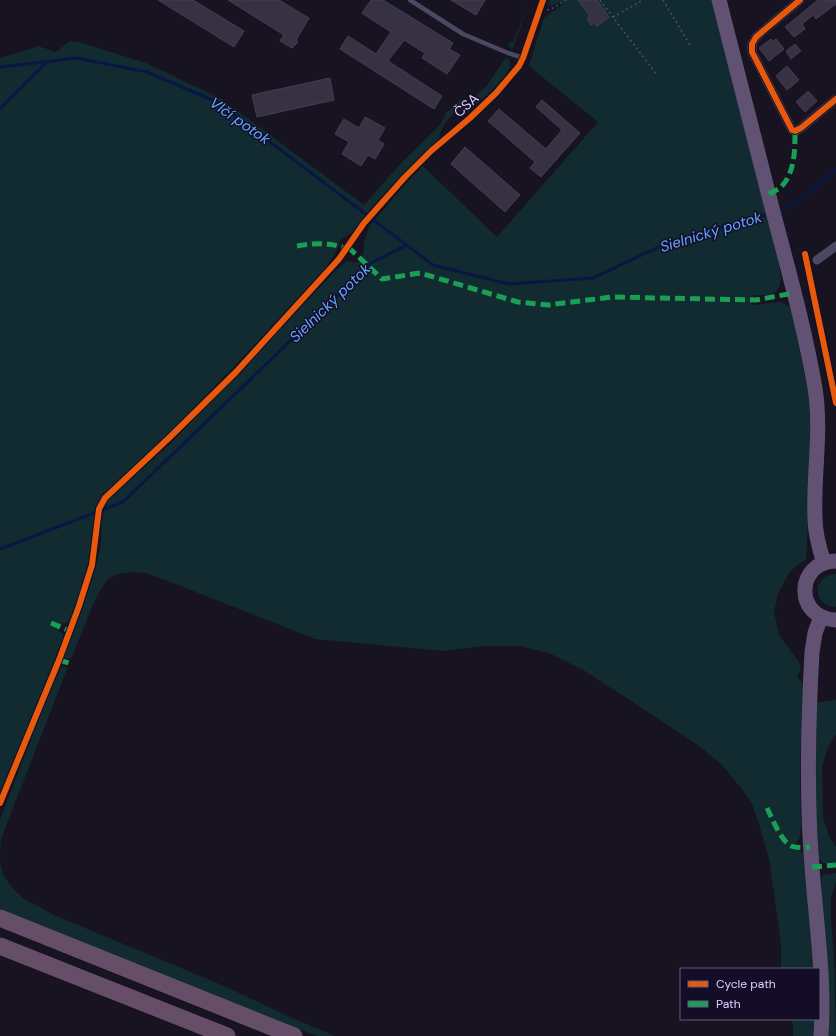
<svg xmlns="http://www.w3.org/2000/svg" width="836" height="1036" viewBox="0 0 836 1036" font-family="'DM Sans',sans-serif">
<rect width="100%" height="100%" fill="#171321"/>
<g fill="#112b30">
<polygon points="530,0 513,48 510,49 510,48 508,46 511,42 513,42"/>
<path d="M550,0H712L778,259C782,284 785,297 754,295L751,301L753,305L781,302L789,306L792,312L810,403L811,462L806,560L797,565L790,572L778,593L774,612L779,635L799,662L801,669L797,676L803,684L800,767L801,826L800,837L794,848L795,849L802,852L803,854L814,969H781V942L769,859L759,824L752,804L741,788L720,763L698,745L585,671L551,654L520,646H484L443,651L315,639L173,583L147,573L132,572L118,574L109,578L102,587L91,609L71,659L65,658L64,657C77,623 91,588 99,553C104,534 98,517 109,499L171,443L335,271L347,261L355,263L358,262L363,254L364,242L369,227L406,183L423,166L497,237L598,122L529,66L528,68L544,18L564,3L562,1L552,6L548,5Z"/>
<path d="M70,41L79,42L146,63L222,99L364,205L402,162L440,125L446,113L460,100L469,103L488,84L506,57C510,60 511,63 510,68C506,76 484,100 476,104C472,106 467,106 463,107C459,109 454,113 451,116C444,123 440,132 438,141L386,192L369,211L352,233L341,239L336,252L326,268L231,370L154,448L103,494C90,513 95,536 90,558C86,580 77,602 69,623H63L58,631L61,632L64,636L0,795V58L27,50L38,46L56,52Z"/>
<path d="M836,574V607C811,607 812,574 836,574Z"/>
<polygon points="63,666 68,667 11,813 1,840 0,854 0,820 32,736 60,668"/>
<polygon points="836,700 836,734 827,749 822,768 823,817 829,836 836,847 836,863 824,863 819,860 814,780 815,703"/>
<polygon points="0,861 3,874 12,888 23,898 54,915 222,985 290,1017 335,1036 317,1036 0,910"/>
<polygon points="836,873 836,881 831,898 831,920 834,956 836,1036 828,1036 821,880 823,875"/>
<polygon points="791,1019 815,1019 815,1036 793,1036 793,1027"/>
</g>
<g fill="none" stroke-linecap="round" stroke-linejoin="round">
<g stroke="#081744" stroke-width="3">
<polyline points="0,67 77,58 147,72 217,102 433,265 509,284 593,278 667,243 769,214"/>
<polyline points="0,109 47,62"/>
<path d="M778,212C796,206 821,182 836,170"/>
<polyline points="0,549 123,502 371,263 407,245"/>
</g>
</g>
<g fill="#363143" stroke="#443e55">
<polygon points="158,0 193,0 244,31 234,47"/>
<polygon points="228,0 279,0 309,18 296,40 298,42 292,48 280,41 284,35"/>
<polygon points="371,0 383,0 453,43 449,49 460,55 447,74 422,58 425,53 404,40 388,61 442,96 434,109 340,49 348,36 376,54 391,32 362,13"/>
<polygon points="451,0 485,0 476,15"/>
<polygon points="578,0 597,0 609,17 597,26 594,23 591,25 587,19 590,16"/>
<polygon points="818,0 836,0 836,4 816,19 813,15 802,24 805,29 794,37 785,27"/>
<polygon points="771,39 773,41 776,39 784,49 769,61 759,48"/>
<polygon points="795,44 801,51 791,59 786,51"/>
<polygon points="787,66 799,80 787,90 776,76"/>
<polygon points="330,78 334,100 257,117 252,95"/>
<polygon points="808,91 817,101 805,112 796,102"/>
<polygon points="542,100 580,133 541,177 530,168 535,162 488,121 499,109 546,149 562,130 536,107"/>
<polygon points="365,117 385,128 378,140 384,144 375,159 368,155 361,166 342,154 349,142 335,134 344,119 359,128"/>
<polygon points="465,147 520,195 505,212 451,164"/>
</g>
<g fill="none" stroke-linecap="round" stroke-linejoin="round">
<g stroke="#465364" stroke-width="1.5" stroke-dasharray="2 3" stroke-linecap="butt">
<polyline points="600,0 657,75"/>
<polyline points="663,0 690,45"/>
<polyline points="547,10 553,8 566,0"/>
<polyline points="613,17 643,0"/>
</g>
<g stroke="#4c4862" stroke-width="4.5">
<polyline points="410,0 463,34 508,53 523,58"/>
<polyline points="0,803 59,660 79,606 92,565 99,509 105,498 171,436 236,372 339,259 364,223 405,177 431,151 470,118 496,93 519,66 523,58 543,0"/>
</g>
<g stroke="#4c4862" stroke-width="9">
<polyline points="800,0 756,37 752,44 752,52 792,130 795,131 801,128 836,99"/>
<polyline points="817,260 836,246"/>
</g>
<g stroke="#615273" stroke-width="15">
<path d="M719,0C736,67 753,133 770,200C786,262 804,324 815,388C822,432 813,475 815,518C815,534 819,548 824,563"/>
<path d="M836,561C796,561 793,618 836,620"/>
<path d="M821,617L815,633L812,652C808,724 806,795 812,867C816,923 825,979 821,1036"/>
</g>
<g stroke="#664e68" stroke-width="17">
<polyline points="0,918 294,1036"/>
<polyline points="0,946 227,1036"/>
</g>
<g stroke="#1a9f57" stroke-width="5" stroke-dasharray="10 5" stroke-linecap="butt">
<path d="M769,194C772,192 777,190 780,188C795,174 795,150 795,131"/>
<path d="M297,246C315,243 330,242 347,249"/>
<polyline points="348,247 382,279 420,273 518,302 548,305 612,297 756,300 794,293"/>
<polyline points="51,623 70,631"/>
<polyline points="59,660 72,664"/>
<path d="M767,808C772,818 781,841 791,846C797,848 804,848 810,847"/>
<polyline points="812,867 836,865"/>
</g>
<defs>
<g id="cycleway">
<polyline points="800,0 756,37 752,44 752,52 792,130 795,131 801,128 836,99"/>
<polyline points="805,254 836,403"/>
<polyline points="0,803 59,660 79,606 92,565 99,509 105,498 171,436 236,372 339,259 364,223 405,177 431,151 470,118 496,93 519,66 523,58 543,0"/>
</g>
</defs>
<use href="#cycleway" stroke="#140d27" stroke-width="8"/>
<use href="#cycleway" stroke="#e8590c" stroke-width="6"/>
</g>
<g text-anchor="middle" stroke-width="3" stroke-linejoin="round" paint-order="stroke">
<g font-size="14" fill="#ddd3ff" stroke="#140d27">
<text transform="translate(466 105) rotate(-42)" y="5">ČSA</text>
</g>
<g font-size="15" font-style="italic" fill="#61a6ff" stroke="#140d27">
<text transform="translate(240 121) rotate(35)" y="5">Vlčí potok</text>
<text transform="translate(711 232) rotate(-17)" y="5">Sielnický potok</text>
<text transform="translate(330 303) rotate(-44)" y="5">Sielnický potok</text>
</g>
</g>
<rect x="680" y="968" width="140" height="52" fill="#140d27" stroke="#645c7d"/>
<rect x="688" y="981" width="20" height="6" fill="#e8590c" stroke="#645c7d"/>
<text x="716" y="988" font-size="12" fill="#ddd3ff">Cycle path</text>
<rect x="688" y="1001" width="20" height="6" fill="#1a9f57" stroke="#645c7d"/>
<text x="716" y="1008" font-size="12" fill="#ddd3ff">Path</text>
</svg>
